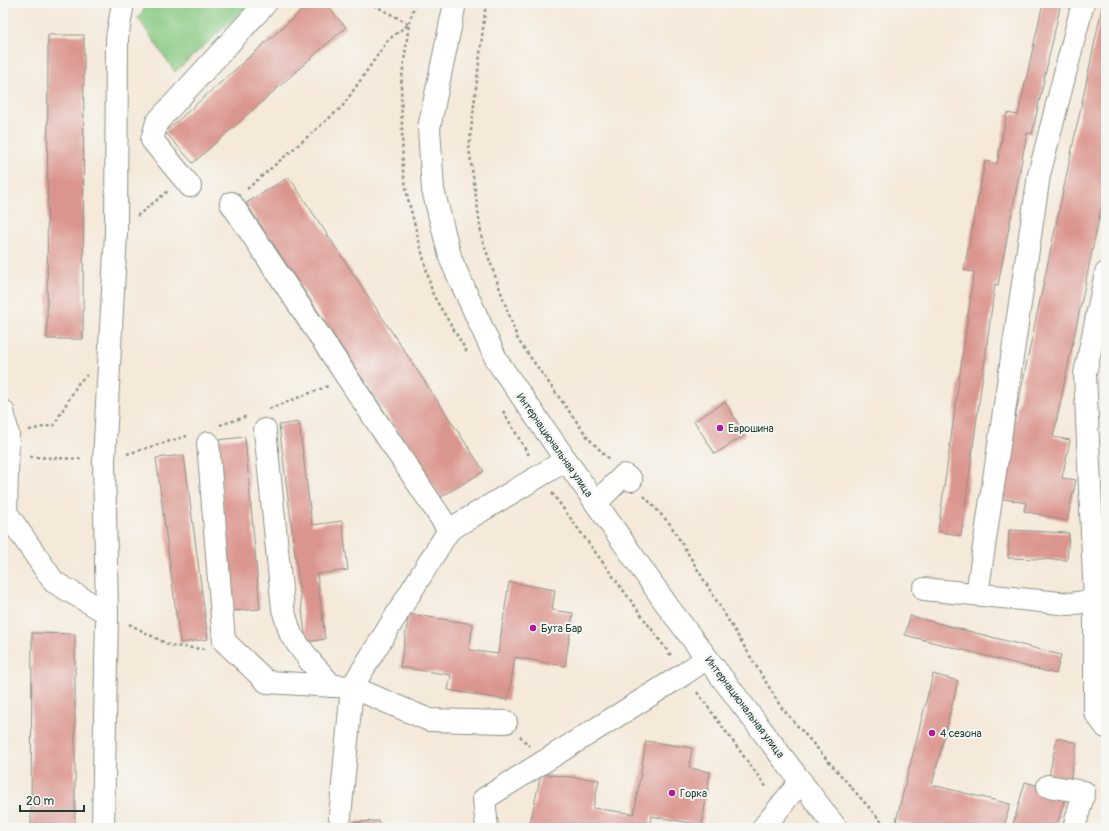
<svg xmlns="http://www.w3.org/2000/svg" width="1109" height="831" viewBox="0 0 1109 831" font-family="Pangolin,sans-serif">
<rect width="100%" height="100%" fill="#f6f6f2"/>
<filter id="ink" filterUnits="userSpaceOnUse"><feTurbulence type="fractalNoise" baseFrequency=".025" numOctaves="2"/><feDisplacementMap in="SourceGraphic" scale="8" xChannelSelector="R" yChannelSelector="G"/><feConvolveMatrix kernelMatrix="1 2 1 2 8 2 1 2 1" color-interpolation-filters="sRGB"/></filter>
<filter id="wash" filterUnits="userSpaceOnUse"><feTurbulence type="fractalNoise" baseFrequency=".012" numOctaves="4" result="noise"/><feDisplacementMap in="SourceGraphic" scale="16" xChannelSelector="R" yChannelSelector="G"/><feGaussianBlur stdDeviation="0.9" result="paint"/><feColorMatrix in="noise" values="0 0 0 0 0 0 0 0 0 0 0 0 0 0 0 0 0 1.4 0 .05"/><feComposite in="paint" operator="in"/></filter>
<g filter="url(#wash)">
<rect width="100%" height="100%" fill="#f5e9d9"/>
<polygon fill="#87c981" stroke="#53835a" points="149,3 251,3 175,72 138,18"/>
<g id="blocks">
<g fill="#db958f">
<polygon points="310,3 324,3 346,27 193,163 165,132"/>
<polygon points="1043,3 1061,3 1032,134 1027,133 998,285 995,284 961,536 938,531 974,272 964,270 985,161 997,164 1007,113 1018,115"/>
<polygon points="1103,3 1106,3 1106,185 1053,437 1070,440 1062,478 1076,480 1067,521 1024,511 1026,503 998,498"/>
<polygon points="48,35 84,35 83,339 47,339"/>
<polygon points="289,177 484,471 441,497 246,203"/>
<polygon points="725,402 745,435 715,454 694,421"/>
<polygon points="1105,405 1106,405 1106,419 1103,419"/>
<polygon points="299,422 312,525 342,521 348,570 317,574 325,639 306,642 279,425"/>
<polygon points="245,437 260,609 232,611 217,440"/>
<polygon points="184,455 208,639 180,643 156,458"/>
<polygon points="1009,530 1069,533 1067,560 1008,558"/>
<polygon points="509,582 555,590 552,610 573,613 565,666 515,657 508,700 448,690 451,675 400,667 409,614 473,624 469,650 498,654"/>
<polygon points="910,616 1061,655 1056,674 905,635"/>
<polygon points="32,633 75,634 75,828 31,828"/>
<polygon points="933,674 958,681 932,785 1010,804 1004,828 924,828 896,821"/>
<polygon points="1057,738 1077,743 1070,780 1049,776"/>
<polygon points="646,741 692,748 689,768 710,772 702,825 651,816 650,828 529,828 541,774 599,780 593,808 634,814"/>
<polygon points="1025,782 1066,794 1056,828 1012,828"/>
<polygon points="379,821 379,828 354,828 354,822"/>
</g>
</g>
</g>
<g filter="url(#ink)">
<use href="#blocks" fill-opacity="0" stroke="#8a9386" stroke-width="1"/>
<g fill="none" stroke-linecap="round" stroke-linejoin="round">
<defs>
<g id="minor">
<polyline points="190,186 152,140 157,122 266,3"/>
<polyline points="231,203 449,530"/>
<polyline points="1106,273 1085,374 1095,600 1095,712 1106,727"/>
<polyline points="3,411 8,435 6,512 54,582 107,613"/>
<polyline points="265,430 283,609 291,635 310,661 332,686"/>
<polyline points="208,443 224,641 267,682 352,687 429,720 506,722"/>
<polyline points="596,503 624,475 631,480"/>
<polyline points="924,589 1070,604 1095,600"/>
<polyline points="977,594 1039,175 1083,3"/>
<polyline points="1048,786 1084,792 1074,828"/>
<polyline points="340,817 352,687 449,530 566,460"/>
<polyline points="103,828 107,613 104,461 116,233 117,38 123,3"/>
<polyline points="487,828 484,799 684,674 707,658"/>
<polyline points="763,828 801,781"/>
</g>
<polyline id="major" points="455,3 429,128 433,190 451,260 497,361 669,608 836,828"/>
</defs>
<use href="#minor" stroke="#8a9386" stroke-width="24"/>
<use href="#major" stroke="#8a9386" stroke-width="24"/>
<g stroke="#8a9386" stroke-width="2.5" stroke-dasharray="3 3" stroke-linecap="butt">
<polyline points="415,3 409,24 401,84 403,171 408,199 433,295 467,352"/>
<polyline points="486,3 469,148 482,239 518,340 589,439 609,459"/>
<polyline points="247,189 342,107 388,40 409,24 370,3"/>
<polyline points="137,216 168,191"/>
<polyline points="269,409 328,386"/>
<polyline points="503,411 530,457"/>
<polyline points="220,425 248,416"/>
<polyline points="29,430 54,425 79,382 87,375"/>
<polyline points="127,454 187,436"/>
<polyline points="30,457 82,459"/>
<polyline points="552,493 672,657"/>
<polyline points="644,496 670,524 781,707 887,828"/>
<polyline points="129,624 171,646 205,649"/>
<polyline points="697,692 767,788"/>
<polyline points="520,736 529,746"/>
</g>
<use href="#minor" stroke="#fff" stroke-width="22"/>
<use href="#major" stroke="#fff" stroke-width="22"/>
</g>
</g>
<g fill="#b5179e" stroke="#f6f6f2" stroke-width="1.5">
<circle cx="720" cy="428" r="4"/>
<circle cx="533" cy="628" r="4"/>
<circle cx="932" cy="733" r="4"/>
<circle cx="672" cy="793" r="4"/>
</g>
<g text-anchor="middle" stroke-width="4" stroke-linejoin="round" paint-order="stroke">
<g font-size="11" fill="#1f3d34" stroke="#f6f6f2" text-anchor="start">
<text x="728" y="432">Еврошина</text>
<text x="541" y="632">Бута Бар</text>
<text x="940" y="737">4 сезона</text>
<text x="680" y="797">Горка</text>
</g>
<g font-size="11" fill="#1f3d34" stroke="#f6f6f2">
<text transform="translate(555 445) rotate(55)" y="4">Интернациональная улица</text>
<text transform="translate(745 707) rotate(53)" y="4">Интернациональная улица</text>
</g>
</g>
<rect width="1109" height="831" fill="none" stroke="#f6f6f2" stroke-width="16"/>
<path d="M20 805v6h64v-6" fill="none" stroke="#1f3d34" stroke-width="2"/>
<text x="26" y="805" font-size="12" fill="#1f3d34" stroke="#f6f6f2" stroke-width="3" paint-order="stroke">20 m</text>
</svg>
